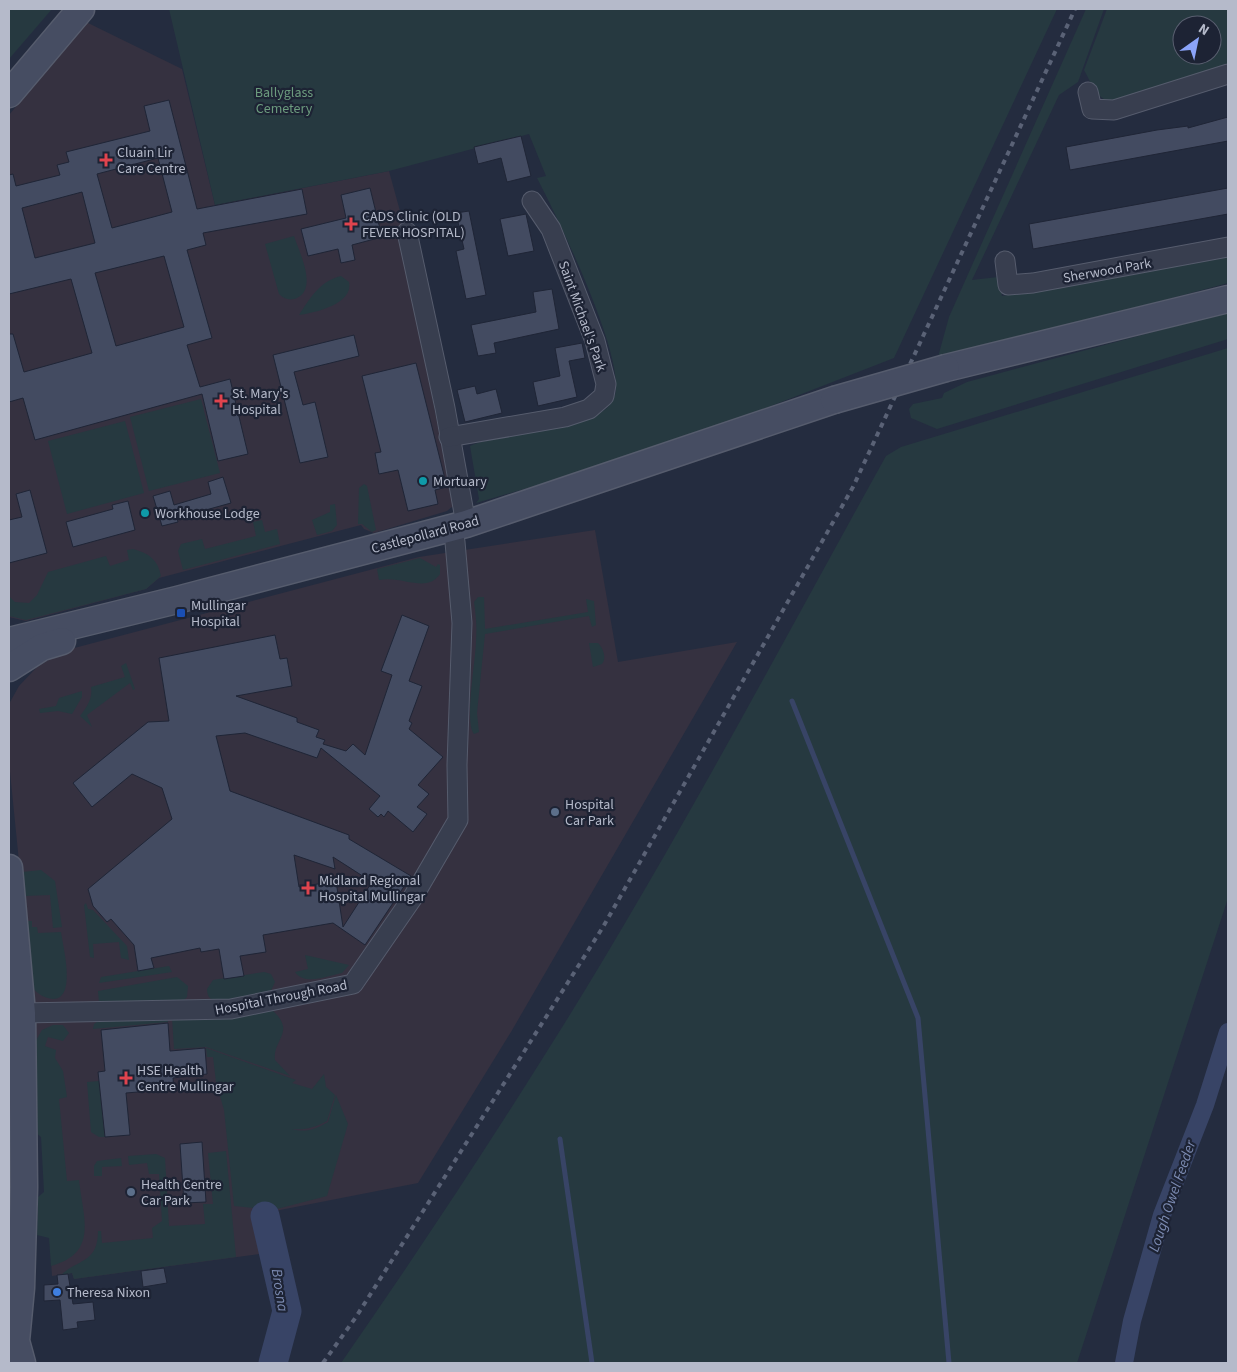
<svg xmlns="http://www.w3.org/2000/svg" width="1237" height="1372" viewBox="0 0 1237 1372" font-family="'Source Sans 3',sans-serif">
<rect width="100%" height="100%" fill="#242c3f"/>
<g fill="#353140">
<polygon points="86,22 182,69 215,205 389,171 403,222 400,227 453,506 447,511 374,533 364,529 361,525 159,578 146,589 26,621 9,617 9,115"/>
<polygon points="595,530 618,662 737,642 511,1032 418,1183 275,1211 281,1251 74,1279 72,1273 52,1276 37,1041 9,762 9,704 19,686 37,667 63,651 419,557"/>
</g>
<g fill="#263940" fill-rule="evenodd">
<polygon points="9,9 52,9 9,59"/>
<path d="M169,9H1057L894,358L658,450L476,503L479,499L470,446C480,441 492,440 503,437C533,431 567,428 595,415C603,412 611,406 614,398C629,363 556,214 537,178L546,176L529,134L389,171L215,205Z"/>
<polygon points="1086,9 1104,9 1078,82 1059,95 972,280 998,277 1002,296 1228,254 1228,283 1031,336 938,357 949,317"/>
<path d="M1107,9H1228V69L1114,102C1097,101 1092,84 1084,70ZM1182,25H1212V55H1182Z"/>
<path d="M294,236C299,252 318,288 297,298C290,301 284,299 279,294L265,244Z"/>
<path d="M341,276L349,282C354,304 314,313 299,315C310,298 320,281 341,276Z"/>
<polygon points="1228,312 1228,339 937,429 911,418 909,409 913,404 942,398 944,393 967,382"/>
<path d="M1228,348V898L1077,1363H341C419,1251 494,1137 566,1021C680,837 781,645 886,456L901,447Z"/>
<polygon points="201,399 220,473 149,491 130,417"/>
<polygon points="125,421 144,493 67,514 48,441"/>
<polygon points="364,484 367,486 376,530 372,532 362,524 358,524 359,488"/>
<polygon points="335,504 337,525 332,531 317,535 312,520 330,512 330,505"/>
<polygon points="262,520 265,532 277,529 280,544 183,570 178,551 181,544 202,539 205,549 256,536 253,522"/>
<path d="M133,549C149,553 158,560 161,576L146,589L26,620L9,616V596L15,602L29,603L37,595L48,572L106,556L110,566L129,560L127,550Z"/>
<path d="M420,558L436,567L438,564L440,565V574C426,594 403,575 379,580L377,569Z"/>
<path d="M484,597L485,629L588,612L586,599L594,601L596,625L592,627L589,616L485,634L477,713L479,732L474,734C464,723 476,659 476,641C477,628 476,615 474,602L478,597Z"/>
<path d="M589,643H598C603,648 607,658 602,664L593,667Z"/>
<path d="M126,663L135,689L133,690L130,683L87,715L92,727L80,716C87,707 93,698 91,687L125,677L121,666Z"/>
<polygon points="82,691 82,697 72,714 58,711 40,713 39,709 56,706 59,698"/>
<polygon points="41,870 55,881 62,927 53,928 50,895 25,896 22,872"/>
<polygon points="86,903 88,909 93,910 127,946 129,960 121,958 119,942 93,944 94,958 90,957 84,905"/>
<path d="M26,921H32V927H37L38,933L61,932C63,947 77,999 53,999C45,998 37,994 33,988Z"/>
<path d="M305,955L349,965L342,973C327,976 305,986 295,972L308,969Z"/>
<polygon points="169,966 172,972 99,983 101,977"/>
<path d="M264,972L271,974L275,982L270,993C258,995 220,1005 211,999C208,997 207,993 207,989L213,980Z"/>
<polygon points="177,977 188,986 187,997 182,1002 99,1002 98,991"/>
<path d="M272,1010C297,1032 272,1040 275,1060L290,1076L206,1047L174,1049L172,1018Z"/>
<polygon points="167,1016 168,1022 93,1029 94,1024 98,1021"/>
<path d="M53,1025H63L69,1033L63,1041L48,1037L45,1046L56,1050L55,1058L63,1071L67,1097L59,1099L67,1181L79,1180C83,1218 99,1253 51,1266L49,1238L37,1235L38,1197L44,1192L41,1137L35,1132L34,1044L42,1030Z"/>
<path d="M206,1048L296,1080L292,1083L312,1089L324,1074L326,1087L335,1095L327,1121C314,1128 305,1130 292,1129C306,1133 316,1129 328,1122L336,1095L348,1124L327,1196L273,1210L234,1206L224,1110L216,1082L213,1057H207Z"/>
<polygon points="99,1081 105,1137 99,1137 91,1132 87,1082"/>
<path d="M226,1151L236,1257L74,1279L72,1273L61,1275C78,1259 98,1263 98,1231H101L102,1243L153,1238L152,1228L162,1221L159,1174H149L147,1163L129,1165L128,1156L156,1154L165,1158L169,1226L205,1224L203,1204H213L208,1153Z"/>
<polygon points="121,1158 122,1166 102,1167 102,1176 94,1176 94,1166 97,1161"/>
</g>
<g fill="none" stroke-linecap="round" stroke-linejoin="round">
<g stroke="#384466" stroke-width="5">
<polyline points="792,701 918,1018 949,1363"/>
<polyline points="560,1139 592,1363"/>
</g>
<polyline stroke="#384466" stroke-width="18" points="1124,1363 1132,1321 1162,1215 1205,1105 1228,1032"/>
<polyline stroke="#384466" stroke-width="29" points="265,1216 287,1311 273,1363"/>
</g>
<g fill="#434b61" stroke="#1f2536" fill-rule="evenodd">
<path d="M169,100L197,209L302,189L307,214L203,233L206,245L187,250L212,338L187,345L200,387L230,379L248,454L218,461L202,394L35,440L23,398L9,402V334H13L24,372L92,353L71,279L9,294V175L13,174L16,186L60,175L57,165L69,162L66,152L150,131L144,106ZM158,158L172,212L112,228L97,174ZM82,192L95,243L35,258L22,208ZM164,256L184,327L116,346L95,273Z"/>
<polygon points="1228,117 1228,141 1070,170 1066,147 1157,130 1188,126 1188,128"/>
<polygon points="521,136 531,176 507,182 501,158 478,164 474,147"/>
<polygon points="370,188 382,237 352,245 355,260 341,263 338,249 308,256 301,229 346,218 341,195"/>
<polygon points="1228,188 1228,214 1033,249 1029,224"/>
<polygon points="469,211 486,295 466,299 456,251 464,249 456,213"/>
<polygon points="526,214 534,251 508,256 500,219"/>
<polygon points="552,289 559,329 494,343 496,353 478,356 471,325 536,312 533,292"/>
<polygon points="354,335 359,356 294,372 303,405 315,402 328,457 300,463 273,355"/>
<polygon points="582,343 585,358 569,361 577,397 538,406 533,382 560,376 555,348"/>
<polygon points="416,363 447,487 435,490 438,504 408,511 398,470 379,474 375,453 381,452 362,376"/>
<polygon points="475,386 477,394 496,389 502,413 465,422 457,390"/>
<polygon points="223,477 231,503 177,518 178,522 162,526 153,496 170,491 174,505 211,494 208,482"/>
<polygon points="30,490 47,553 9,563 9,520 22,517 16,494"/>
<polygon points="128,501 135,530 73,547 66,522 113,509 112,505"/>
<path d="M402,615L429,626L409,681L422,686L409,721L412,723L409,729L443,757L418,785L429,794L417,807L427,814L413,832L388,811L384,817L381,814L378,817L369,809L380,796L321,748L317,758L245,733L216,736L230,791L349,835V839L411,876L365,945L333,923L263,935L266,952L240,956L244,976L224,979L219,949L201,952L200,948L151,958L154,968L138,971L134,945L111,919L107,922L93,906L88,889L172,819L162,788L132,774L92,807L73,783L148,722L169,721L159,658L275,635L280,659L287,658L292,686L236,696L297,718V722L319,730L316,737L325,740L323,744L346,751L353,744L365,755L392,675L381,671ZM294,855L335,869L333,857L372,882L343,927L336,881L299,887Z"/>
<polygon points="168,1023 170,1051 205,1048 207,1074 173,1078 174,1089 126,1093 130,1135 105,1137 98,1072 105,1071 101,1030"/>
<polygon points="202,1142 206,1202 184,1203 180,1144"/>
<polygon points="164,1268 167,1283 143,1287 141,1271"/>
<polygon points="68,1274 73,1304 93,1302 95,1320 77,1322 78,1328 63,1330 60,1300 44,1301 44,1285 58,1284 57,1275"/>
</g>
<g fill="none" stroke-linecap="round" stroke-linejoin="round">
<defs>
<g id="street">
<polyline points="1088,92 1092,109 1114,110 1228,74"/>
<polyline points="407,232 445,408 466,524"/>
<polyline points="1005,261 1008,285 1033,283 1228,247"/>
<polyline points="449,437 565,417 589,409 604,396 606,384 595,341 551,229 532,201"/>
<polyline points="22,1013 231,1009 353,984 413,897 458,820 457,765 462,623 455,542 452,528"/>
</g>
<g id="secondary">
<polyline points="9,94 81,9"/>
<polyline points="946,368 1228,299"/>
<polyline points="9,641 177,600 466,524 834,400"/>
<polyline points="9,668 42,647 62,641"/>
<polyline points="9,868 22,1013 24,1187 21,1288 16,1341 22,1363"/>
</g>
</defs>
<use href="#street" stroke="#565c6d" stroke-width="21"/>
<use href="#secondary" stroke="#565c6d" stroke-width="29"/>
<use href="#street" stroke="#383e4f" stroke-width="19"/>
<use href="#secondary" stroke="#464d62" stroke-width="26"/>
<polyline stroke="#5a6276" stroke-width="4" stroke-dasharray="5 5" stroke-linecap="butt" points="323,1363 356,1317 603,927 853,487 1075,9"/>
<defs>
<polyline id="secondary-bridge" points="834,400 946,368"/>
</defs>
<use href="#secondary-bridge" stroke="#565c6d" stroke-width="29" stroke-linecap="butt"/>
<use href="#secondary-bridge" stroke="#464d62" stroke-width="26"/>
</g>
<g fill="#e0444e" stroke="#1d2334" stroke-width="2">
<path d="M103.5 152.5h5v5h5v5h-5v5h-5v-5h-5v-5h5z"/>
<path d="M348.5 216.5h5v5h5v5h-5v5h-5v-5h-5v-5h5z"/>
<path d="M218.5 393.5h5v5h5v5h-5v5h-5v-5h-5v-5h5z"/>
<path d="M305.5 880.5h5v5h5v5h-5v5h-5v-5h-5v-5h5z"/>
<path d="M123.5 1070.5h5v5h5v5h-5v5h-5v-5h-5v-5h5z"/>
</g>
<g fill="#0f9aa8" stroke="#1d2334" stroke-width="2">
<circle cx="423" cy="481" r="5"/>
<circle cx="145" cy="513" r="5"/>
</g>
<rect fill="#1a4fb4" stroke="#1d2334" stroke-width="2" x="176" y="608" width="10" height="10" rx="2.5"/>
<g fill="#5c6f8a" stroke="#1d2334" stroke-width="2">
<circle cx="555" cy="812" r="5"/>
<circle cx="131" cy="1192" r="5"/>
</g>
<circle fill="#3f7fe0" stroke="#1d2334" stroke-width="2" cx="57" cy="1292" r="5"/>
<g text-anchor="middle" stroke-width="4.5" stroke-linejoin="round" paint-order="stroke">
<g font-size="14" fill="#6c9b7e" stroke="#1d2334">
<text x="284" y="97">Ballyglass<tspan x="284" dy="16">Cemetery</tspan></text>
</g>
<g font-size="14" fill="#b5baca" stroke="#1d2334" text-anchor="start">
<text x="117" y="157">Cluain Lir<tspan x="117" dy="16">Care Centre</tspan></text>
<text x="362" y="221">CADS Clinic (OLD<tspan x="362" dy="16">FEVER HOSPITAL)</tspan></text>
<text x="232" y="398">St. Mary's<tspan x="232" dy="16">Hospital</tspan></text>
<text x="433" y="486">Mortuary</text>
<text x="155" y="518">Workhouse Lodge</text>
<text x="191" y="610">Mullingar<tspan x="191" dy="16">Hospital</tspan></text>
<text x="565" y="809">Hospital<tspan x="565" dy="16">Car Park</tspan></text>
<text x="319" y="885">Midland Regional<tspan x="319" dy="16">Hospital Mullingar</tspan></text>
<text x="137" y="1075">HSE Health<tspan x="137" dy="16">Centre Mullingar</tspan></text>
<text x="141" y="1189">Health Centre<tspan x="141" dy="16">Car Park</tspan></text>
<text x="67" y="1297">Theresa Nixon</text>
</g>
<g font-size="14" fill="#b5baca" stroke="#1d2334">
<text transform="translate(1107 270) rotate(-10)" y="5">Sherwood Park</text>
<text transform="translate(583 316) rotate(70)" y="5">Saint Michael's Park</text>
<text transform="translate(425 534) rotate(-15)" y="5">Castlepollard Road</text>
<text transform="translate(281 997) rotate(-11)" y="5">Hospital Through Road</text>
</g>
<g font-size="15" font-style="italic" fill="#7c8bb2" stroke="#1d2334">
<text transform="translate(1172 1196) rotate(-71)" y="5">Lough Owel Feeder</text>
<text transform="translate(280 1290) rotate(81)" y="5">Brosna</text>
</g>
</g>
<rect width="1237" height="1372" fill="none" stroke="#b5baca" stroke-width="20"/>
<g transform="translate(1197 40) rotate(33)"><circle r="24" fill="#1d2334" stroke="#5a5f70"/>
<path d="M0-4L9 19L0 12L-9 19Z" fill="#8ba4f9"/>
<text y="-8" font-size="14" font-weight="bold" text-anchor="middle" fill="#b5baca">N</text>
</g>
</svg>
